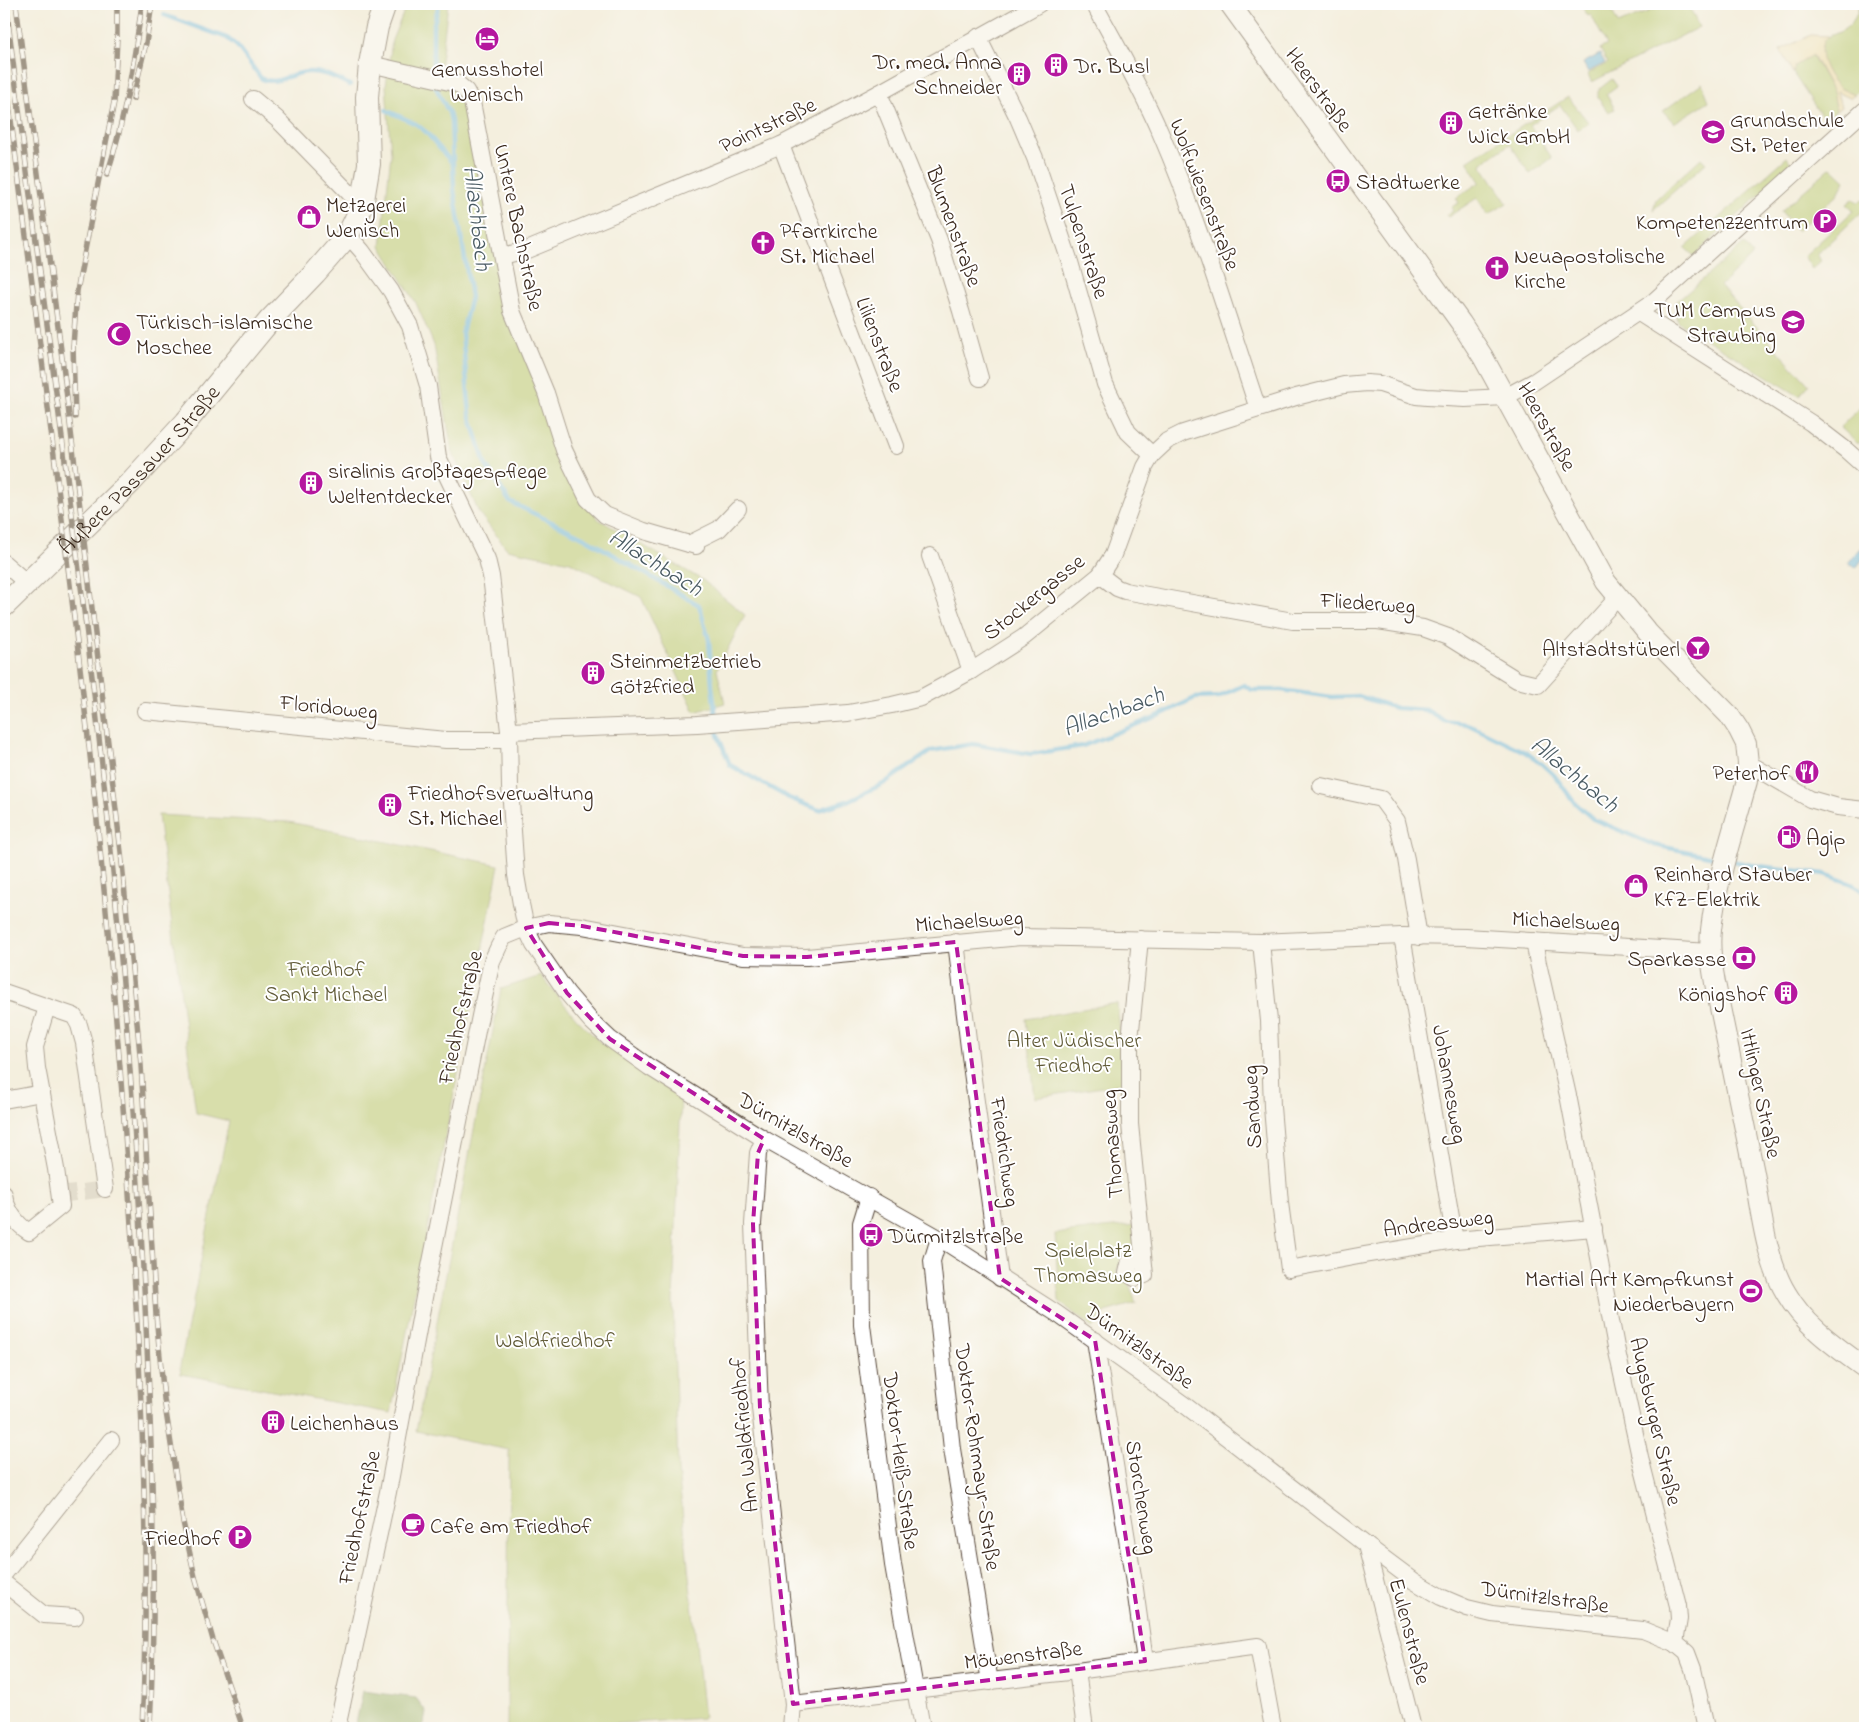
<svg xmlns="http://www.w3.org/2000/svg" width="1869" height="1732" viewBox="0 0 1869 1732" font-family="'Indie Flower',sans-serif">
<rect width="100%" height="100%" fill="#fff"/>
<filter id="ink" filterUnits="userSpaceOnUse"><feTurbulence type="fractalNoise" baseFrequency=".02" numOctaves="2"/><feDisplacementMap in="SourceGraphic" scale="10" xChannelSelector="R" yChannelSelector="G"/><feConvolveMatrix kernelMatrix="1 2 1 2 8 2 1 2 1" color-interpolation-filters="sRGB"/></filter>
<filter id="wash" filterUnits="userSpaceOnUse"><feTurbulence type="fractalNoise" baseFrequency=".0096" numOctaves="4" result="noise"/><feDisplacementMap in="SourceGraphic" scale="20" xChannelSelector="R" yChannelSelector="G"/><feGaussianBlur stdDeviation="1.12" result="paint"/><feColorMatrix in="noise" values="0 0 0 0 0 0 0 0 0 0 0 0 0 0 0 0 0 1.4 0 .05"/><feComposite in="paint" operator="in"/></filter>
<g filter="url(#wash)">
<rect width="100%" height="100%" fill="#f4efde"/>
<g fill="#b6ca6e" stroke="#787a46">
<polygon points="407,4 448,4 438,85 454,90 464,103 508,315 598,519 704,581 745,615 717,670 725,703 695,712 641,597 570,562 507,549 479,513 452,451 434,345 416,303 381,246 391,154 386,86 392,40"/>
<polygon points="1580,4 1609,4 1618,24 1667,4 1688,4 1699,27 1592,82 1587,74 1608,63 1600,49 1607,45 1591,15 1588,16"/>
<path d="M1859,4H1865V85L1855,94C1851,92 1844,91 1840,88C1829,80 1814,53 1823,40C1826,36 1833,35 1837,33C1850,28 1858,17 1859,4Z"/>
<polygon points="1812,55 1834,94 1836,111 1824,120 1793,73 1795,66"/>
<polygon points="1612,79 1617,86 1606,94 1615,109 1608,112 1598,98 1598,90"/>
<polygon points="1702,83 1709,101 1674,123 1663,111"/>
<polygon points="1568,97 1589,123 1578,130 1560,105 1530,125 1552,158 1530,174 1510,144 1481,164 1507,203 1488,215 1477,198 1448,217 1446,215 1453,211 1451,207 1459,203 1456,198 1480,182 1467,161"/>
<polygon points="1787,157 1792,165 1694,256 1685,248"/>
<polygon points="1701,158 1706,163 1653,210 1656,199"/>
<polygon points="1831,167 1845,180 1838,194 1797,231 1781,211"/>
<polygon points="1853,199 1858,202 1864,200 1865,209 1817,254 1821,261 1812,269 1804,256 1853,211 1847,204"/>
<polygon points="1744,244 1753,255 1720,286 1809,385 1799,396 1678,322 1675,303"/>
<polygon points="1865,403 1865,438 1858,444 1840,427"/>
<polygon points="158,815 289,822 499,865 391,1413 181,1374 180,1366 229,1121 196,1113"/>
<polygon points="541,976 575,1017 599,1041 681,1098 673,1302 678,1470 704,1718 554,1728 507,1728 509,1450 416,1431 501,989"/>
<polygon points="1117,1003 1126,1083 1035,1098 1026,1019"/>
<polygon points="1134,1225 1138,1252 1124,1254 1116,1273 1129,1284 1136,1303 1105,1312 1092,1328 1059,1301 1055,1234 1103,1228"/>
</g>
<polygon fill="#90ae61" stroke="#666c40" points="363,1691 416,1698 426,1711 424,1724 418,1728 355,1728"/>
<path fill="#eeda9e" stroke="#94825e" d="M1811,35L1828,36C1812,49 1827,77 1840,88C1844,91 1851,92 1855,94L1850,98L1837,92L1841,107L1836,111L1834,94L1813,55L1795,66L1793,73L1780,50Z"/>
<g fill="#67b7e2" stroke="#517080">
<polygon points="1600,54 1605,63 1588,72 1583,63"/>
<polygon points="1861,548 1865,551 1865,556 1856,568 1848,563"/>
</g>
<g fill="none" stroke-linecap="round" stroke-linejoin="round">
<g stroke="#67b7e2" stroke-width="4.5">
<path d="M164,15L227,38L237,46L261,78C276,87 292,72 308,72C323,71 336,78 350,85"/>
<polyline points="433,74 433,27 439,4"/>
<polyline points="433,82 449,113 451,121 454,190 471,297 462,333 470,414 485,464 510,502 585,538 699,605 709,640 712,686 718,735 730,765 789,798 819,810 847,801 883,784 931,751 973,744 1031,754 1083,746 1160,715 1195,698 1218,697 1244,685 1252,690 1281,690 1332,697 1358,696 1396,708 1426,710 1444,721 1467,724 1527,753 1542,764 1555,776 1574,802 1593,819 1654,845 1719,858"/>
<polyline points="386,110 416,124 426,132 453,164"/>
<polyline points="1729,860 1751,865 1825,874 1852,884 1865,893"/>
</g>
</g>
</g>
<g filter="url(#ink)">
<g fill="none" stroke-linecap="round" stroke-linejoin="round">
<polyline stroke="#cfc8b8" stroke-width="16" stroke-dasharray="16 8" stroke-linecap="butt" points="60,1195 105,1189"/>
<defs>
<g id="minor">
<path d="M1094,4C1117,46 1141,88 1160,132C1199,222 1227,316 1258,409"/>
<polyline points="978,37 1018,118 1035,158 1070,262 1105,384 1128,432 1152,455"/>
<polyline points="370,64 458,84 466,91 472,102 512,311 546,393 564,450 588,499 605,515 644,531 696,546"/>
<polyline points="879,93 939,240 961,311 980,378"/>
<polyline points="253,99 277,119 362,206"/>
<polyline points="781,145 896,446"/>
<polyline points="348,235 362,251 391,291 410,326 428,386 438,457 487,559 491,576 509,731 510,787 516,875 521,904 526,928 534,945 567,993 591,1021 610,1039 649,1067 764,1139 939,1238 1056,1313 1186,1406 1366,1545 1414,1581 1441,1597 1467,1608 1492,1614 1643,1630 1675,1643 1687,1653 1693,1669 1706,1728"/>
<polyline points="502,256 527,250 781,145 879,93 1039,4"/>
<polyline points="1639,313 1811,423 1846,450 1865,467"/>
<polyline points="689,544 719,529 738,509"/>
<polyline points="930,556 971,671"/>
<polyline points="4,563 28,584"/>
<polyline points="1100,575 1117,588 1125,591 1293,621 1378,621 1423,628 1448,637 1517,680 1538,685 1618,597"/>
<polyline points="145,711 446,740 509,740"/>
<polyline points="509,731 697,724 848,713 892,705 921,698 971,671 1024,637 1100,575 1113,555 1145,467 1152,455 1167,441 1183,433 1296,397 1344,385 1367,383 1380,384 1416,396 1427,397 1465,399 1505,397 1535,381 1653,302 1865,110"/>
<polyline points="1748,763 1810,799 1838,807 1865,810"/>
<polyline points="1321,786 1381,799 1397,821 1406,859 1419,937"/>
<polyline points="1402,936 1455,1240"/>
<polyline points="1140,939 1130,1040 1130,1124 1145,1275 1135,1278 1127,1273 1130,1260 1143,1257"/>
<polyline points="1534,941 1538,963 1569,1100 1616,1347 1640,1457 1678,1606 1679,1619 1675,1643"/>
<polyline points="956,942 972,1072 1000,1278"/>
<polyline points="1261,942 1269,1021 1272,1107 1280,1203 1289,1269 1364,1255 1455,1240 1594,1228"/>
<polyline points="4,992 74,1016 79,1025 84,1043 105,1189"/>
<polyline points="4,1100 42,1093"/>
<polyline points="764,1139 758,1153 753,1224 760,1408 793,1704 791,1728"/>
<path d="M4,1194C6,1209 16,1224 29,1232L61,1206L56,1169L37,1068L35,1047L47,1007"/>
<polyline points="869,1197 861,1223 862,1325 893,1565 922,1728"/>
<polyline points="939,1238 932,1261 952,1449 990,1682"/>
<polyline points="1095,1340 1135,1589 1145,1661"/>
<polyline points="1366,1545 1413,1728"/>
<polyline points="4,1574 111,1440"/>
<polyline points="4,1583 44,1615 75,1617"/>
<polyline points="1077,1671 1085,1728"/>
<polyline points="793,1704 1077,1671 1258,1646 1273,1728"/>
<polyline points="337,1728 388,1492 425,1292 480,1016 492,961 499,946 504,937 526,928 549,923 582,926 743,956 807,957 1021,937 1261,942 1402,936 1466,937 1710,952"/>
</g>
<path id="tertiary" d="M1230,4L1461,323L1483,357L1606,582L1649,634L1729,715L1739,730L1746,744L1748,763L1747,781C1734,829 1716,881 1711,930C1709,948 1712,965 1715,983C1728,1046 1741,1110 1754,1173C1761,1211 1766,1260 1786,1293C1805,1326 1835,1346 1865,1368"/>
<g id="secondary">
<path id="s1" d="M4,606L130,483L186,422L270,320L315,273L348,235L362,206L369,164L367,97L370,64L377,27L385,4"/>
</g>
</defs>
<use href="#minor" stroke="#57483b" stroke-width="18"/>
<use href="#tertiary" stroke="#57483b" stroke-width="22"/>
<use href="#secondary" stroke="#57483b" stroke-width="24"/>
<use href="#minor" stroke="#fff" stroke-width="16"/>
<use href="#tertiary" stroke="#fff" stroke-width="20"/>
<use href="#secondary" stroke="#fff" stroke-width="22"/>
<defs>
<g id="rail">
<path d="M6,4C35,249 72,493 99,738C117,896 130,1056 140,1215C150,1386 158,1557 150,1728"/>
<polyline points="16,4 64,373 121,852 141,1065 156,1315 164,1399 183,1522 195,1577 213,1640 243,1728"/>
<path d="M4,65C53,451 108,836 131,1225C142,1393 150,1560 142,1728"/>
<polyline points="133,99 146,43 152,4"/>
<path d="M107,175C125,119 134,61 142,4"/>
<polyline points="75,417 73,346 77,291 114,102 117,38 117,4"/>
</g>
</defs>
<use href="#rail" stroke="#3b2a1e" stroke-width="5.5"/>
<use href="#rail" stroke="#fff" stroke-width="4" stroke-dasharray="11" stroke-linecap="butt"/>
</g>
</g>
<path d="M0 0H1869V1732H0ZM549,923L582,926L743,956L807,957L956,942L1000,1278L1095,1340L1145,1661L793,1704L760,1408L753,1224L758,1153L764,1139L610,1039L567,993L526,928Z" fill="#f4efde" fill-opacity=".55" fill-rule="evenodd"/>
<path fill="none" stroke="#b5179e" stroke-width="4" stroke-dasharray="10 6" stroke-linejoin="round" d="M549,923L582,926L743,956L807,957L956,942L1000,1278L1095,1340L1145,1661L793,1704L760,1408L753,1224L758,1153L764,1139L610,1039L567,993L526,928Z"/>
<defs>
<symbol id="hotel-disc" viewBox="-11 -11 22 22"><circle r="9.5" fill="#b5179e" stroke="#fff"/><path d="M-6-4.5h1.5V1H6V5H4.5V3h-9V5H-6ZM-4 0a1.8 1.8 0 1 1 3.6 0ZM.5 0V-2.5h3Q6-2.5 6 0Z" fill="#fff"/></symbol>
<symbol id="building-disc" viewBox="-11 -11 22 22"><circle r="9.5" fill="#b5179e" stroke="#fff"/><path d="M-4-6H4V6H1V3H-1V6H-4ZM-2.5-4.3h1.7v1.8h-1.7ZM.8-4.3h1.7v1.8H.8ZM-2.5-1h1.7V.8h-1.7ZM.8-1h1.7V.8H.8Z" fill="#fff"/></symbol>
<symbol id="school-disc" viewBox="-11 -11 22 22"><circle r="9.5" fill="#b5179e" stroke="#fff"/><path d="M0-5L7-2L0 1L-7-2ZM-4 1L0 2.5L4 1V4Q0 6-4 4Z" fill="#fff"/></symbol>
<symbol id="bus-disc" viewBox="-11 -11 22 22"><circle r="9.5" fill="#b5179e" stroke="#fff"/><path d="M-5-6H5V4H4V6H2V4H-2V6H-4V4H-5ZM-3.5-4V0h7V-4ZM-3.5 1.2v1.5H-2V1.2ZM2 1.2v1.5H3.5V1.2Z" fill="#fff"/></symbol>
<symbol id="shop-disc" viewBox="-11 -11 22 22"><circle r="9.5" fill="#b5179e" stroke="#fff"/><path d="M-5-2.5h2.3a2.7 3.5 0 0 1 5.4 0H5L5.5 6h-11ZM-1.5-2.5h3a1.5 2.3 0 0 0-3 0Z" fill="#fff"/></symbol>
<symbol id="parking-disc" viewBox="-11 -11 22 22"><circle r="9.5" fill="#b5179e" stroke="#fff"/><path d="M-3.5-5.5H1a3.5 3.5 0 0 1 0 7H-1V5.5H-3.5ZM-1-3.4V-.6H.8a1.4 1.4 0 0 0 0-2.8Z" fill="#fff"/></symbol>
<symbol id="church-disc" viewBox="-11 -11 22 22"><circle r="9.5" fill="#b5179e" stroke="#fff"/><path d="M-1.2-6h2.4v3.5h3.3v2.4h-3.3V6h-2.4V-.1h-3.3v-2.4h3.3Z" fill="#fff"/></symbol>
<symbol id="university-disc" viewBox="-11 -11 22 22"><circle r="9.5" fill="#b5179e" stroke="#fff"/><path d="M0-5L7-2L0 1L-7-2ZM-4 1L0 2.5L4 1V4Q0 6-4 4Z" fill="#fff"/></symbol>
<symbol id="mosque-disc" viewBox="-11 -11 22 22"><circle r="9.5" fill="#b5179e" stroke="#fff"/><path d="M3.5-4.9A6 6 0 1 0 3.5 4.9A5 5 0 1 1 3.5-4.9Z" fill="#fff"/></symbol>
<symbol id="bar-disc" viewBox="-11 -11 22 22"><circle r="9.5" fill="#b5179e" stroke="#fff"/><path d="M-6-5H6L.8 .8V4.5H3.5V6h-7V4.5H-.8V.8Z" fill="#fff"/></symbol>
<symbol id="restaurant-disc" viewBox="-11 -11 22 22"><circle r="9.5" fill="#b5179e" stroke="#fff"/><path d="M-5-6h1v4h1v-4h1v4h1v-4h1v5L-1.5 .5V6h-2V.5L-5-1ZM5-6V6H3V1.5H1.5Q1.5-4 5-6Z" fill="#fff"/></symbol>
<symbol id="fuel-disc" viewBox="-11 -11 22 22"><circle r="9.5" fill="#b5179e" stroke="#fff"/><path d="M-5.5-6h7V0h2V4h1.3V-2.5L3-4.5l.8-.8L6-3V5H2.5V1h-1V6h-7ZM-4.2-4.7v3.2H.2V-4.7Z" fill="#fff"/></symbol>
<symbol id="bank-disc" viewBox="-11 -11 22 22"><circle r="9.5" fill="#b5179e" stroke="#fff"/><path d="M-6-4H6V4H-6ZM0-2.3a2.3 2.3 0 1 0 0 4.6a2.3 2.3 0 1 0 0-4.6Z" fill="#fff"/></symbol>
<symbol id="stadium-disc" viewBox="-11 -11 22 22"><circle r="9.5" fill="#b5179e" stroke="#fff"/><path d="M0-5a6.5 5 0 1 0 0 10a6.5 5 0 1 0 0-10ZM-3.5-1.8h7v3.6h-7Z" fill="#fff"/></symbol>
<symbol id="cafe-disc" viewBox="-11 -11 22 22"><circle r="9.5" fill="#b5179e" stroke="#fff"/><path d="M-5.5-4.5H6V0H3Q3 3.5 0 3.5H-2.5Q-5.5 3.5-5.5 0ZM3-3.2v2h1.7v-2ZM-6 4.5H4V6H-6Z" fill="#fff"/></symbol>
</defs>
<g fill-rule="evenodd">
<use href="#hotel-disc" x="473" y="25" width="28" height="28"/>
<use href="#building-disc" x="1042" y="51" width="28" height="28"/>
<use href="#building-disc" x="1005" y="60" width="28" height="28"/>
<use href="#building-disc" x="1437" y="109" width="28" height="28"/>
<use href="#school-disc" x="1699" y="118" width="28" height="28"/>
<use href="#bus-disc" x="1324" y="167" width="28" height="28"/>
<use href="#shop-disc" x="295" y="203" width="28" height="28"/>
<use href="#parking-disc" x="1811" y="207" width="28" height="28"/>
<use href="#church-disc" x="749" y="229" width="28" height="28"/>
<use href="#church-disc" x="1483" y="254" width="28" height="28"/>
<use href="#university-disc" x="1779" y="308" width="28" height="28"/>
<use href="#mosque-disc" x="105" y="320" width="28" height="28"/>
<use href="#building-disc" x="297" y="469" width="28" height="28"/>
<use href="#bar-disc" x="1684" y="634" width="28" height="28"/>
<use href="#building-disc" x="579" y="659" width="28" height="28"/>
<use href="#restaurant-disc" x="1793" y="758" width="28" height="28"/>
<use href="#building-disc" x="376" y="791" width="28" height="28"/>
<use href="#fuel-disc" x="1775" y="823" width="28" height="28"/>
<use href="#shop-disc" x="1622" y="872" width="28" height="28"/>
<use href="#bank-disc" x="1730" y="944" width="28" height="28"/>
<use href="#building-disc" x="1772" y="979" width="28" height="28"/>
<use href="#bus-disc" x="857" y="1221" width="28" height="28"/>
<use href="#stadium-disc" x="1737" y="1277" width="28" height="28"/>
<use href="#building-disc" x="259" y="1408" width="28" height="28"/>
<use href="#cafe-disc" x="399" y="1511" width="28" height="28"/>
<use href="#parking-disc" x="226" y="1523" width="28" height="28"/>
</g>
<g text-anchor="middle" stroke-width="4" stroke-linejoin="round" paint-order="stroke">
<g font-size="22" fill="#3b2a1e" stroke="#fff" text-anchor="start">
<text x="1002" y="69" text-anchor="end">Dr. med. Anna<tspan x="1002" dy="25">Schneider</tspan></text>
<text x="1074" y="73">Dr. Busl</text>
<text x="487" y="76" text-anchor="middle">Genusshotel<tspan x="487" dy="25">Wenisch</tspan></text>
<text x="1468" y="118">Getränke<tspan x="1468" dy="25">Wick GmbH</tspan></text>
<text x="1730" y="127">Grundschule<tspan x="1730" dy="25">St. Peter</tspan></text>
<text x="1356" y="189">Stadtwerke</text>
<text x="326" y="212">Metzgerei<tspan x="326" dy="25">Wenisch</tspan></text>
<text x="1808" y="229" text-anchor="end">Kompetenzzentrum</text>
<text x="780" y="238">Pfarrkirche<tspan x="780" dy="25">St. Michael</tspan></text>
<text x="1514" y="263">Neuapostolische<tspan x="1514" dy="25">Kirche</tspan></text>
<text x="1776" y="317" text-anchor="end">TUM Campus<tspan x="1776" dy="25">Straubing</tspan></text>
<text x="136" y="329">Türkisch-islamische<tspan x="136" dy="25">Moschee</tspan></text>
<text x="328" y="478">siralinis Großtagespflege<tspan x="328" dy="25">Weltentdecker</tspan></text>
<text x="1680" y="656" text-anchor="end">Altstadtstüberl</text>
<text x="610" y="668">Steinmetzbetrieb<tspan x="610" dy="25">Götzfried</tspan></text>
<text x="1790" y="780" text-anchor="end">Peterhof</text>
<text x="408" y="800">Friedhofsverwaltung<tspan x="408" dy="25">St. Michael</tspan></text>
<text x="1806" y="845">Agip</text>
<text x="1654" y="881">Reinhard Stauber<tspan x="1654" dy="25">KfZ-Elektrik</tspan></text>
<text x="1726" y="966" text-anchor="end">Sparkasse</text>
<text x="1768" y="1001" text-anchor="end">Königshof</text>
<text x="888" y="1243">Dürmitzlstraße</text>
<text x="1734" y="1286" text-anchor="end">Martial Art Kampfkunst<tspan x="1734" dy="25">Niederbayern</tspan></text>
<text x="290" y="1430">Leichenhaus</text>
<text x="430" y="1533">Cafe am Friedhof</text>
<text x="222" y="1545" text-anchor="end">Friedhof</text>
</g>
<g font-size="22" fill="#3b2a1e" stroke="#fff">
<text transform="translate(1320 89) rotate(54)" y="8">Heerstraße</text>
<text transform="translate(767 124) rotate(-25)" y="8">Pointstraße</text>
<text transform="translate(1206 194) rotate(69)" y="8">Wolfwiesenstraße</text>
<text transform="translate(955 226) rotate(70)" y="8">Blumenstraße</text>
<text transform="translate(520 227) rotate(78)" y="8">Untere Bachstraße</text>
<text transform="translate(1085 241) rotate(72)" y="8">Tulpenstraße</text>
<text transform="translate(881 344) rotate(69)" y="8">Lilienstraße</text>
<text transform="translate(1548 426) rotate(61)" y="8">Heerstraße</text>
<text dy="8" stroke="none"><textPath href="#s1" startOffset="192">Äußere Passauer Straße</textPath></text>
<text transform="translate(1033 596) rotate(-39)" y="8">Stockergasse</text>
<text transform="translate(1368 602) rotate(4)" y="8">Fliederweg</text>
<text transform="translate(329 706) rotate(6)" y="8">Floridoweg</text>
<text transform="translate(969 920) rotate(-4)" y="8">Michaelsweg</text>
<text transform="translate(1566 920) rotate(3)" y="8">Michaelsweg</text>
<text transform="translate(459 1017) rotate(-77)" y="8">Friedhofstraße</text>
<text transform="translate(1451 1084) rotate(80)" y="8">Johannesweg</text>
<text transform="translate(1762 1093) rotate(78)" y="8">Ittlinger Straße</text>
<text transform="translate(1251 1107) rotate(-93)" y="8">Sandweg</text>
<text transform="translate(796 1129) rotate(30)" y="8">Dürnitzlstraße</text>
<text transform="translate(1111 1144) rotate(-94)" y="8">Thomasweg</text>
<text transform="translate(1006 1152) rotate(82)" y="8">Friedrichweg</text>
<text transform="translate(1438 1222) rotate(-7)" y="8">Andreasweg</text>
<text transform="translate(1140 1345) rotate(36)" y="8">Dürnitzlstraße</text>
<text transform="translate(1657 1421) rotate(77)" y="8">Augsburger Straße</text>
<text transform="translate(743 1435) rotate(-95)" y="8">Am Waldfriedhof</text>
<text transform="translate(979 1457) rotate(82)" y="8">Doktor-Rohrmayr-Straße</text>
<text transform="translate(902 1461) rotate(83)" y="8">Doktor-Heiß-Straße</text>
<text transform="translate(1143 1497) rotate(81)" y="8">Storchenweg</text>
<text transform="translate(358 1517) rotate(-78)" y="8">Friedhofstraße</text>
<text transform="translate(1545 1596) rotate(8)" y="8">Dürnitzlstraße</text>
<text transform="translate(1411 1631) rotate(75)" y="8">Eulenstraße</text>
<text transform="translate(1023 1654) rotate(-7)" y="8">Möwenstraße</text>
</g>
<g font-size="22" fill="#605a36" stroke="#fff">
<text x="326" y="976">Friedhof<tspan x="326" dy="25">Sankt Michael</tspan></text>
<text x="1074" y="1047">Alter Jüdischer<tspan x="1074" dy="25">Friedhof</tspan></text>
<text x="1088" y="1257">Spielplatz<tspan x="1088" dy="25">Thomasweg</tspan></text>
<text x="555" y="1347">Waldfriedhof</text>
</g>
<g font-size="24" font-style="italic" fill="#4a5b63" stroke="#fff">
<text transform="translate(478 218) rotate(83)" y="8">Allachbach</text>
<text transform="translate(656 562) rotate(32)" y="8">Allachbach</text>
<text transform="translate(1113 711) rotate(-20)" y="8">Allachbach</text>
<text transform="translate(1575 774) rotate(39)" y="8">Allachbach</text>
</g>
</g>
<rect width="1869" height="1732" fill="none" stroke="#fff" stroke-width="20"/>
</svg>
